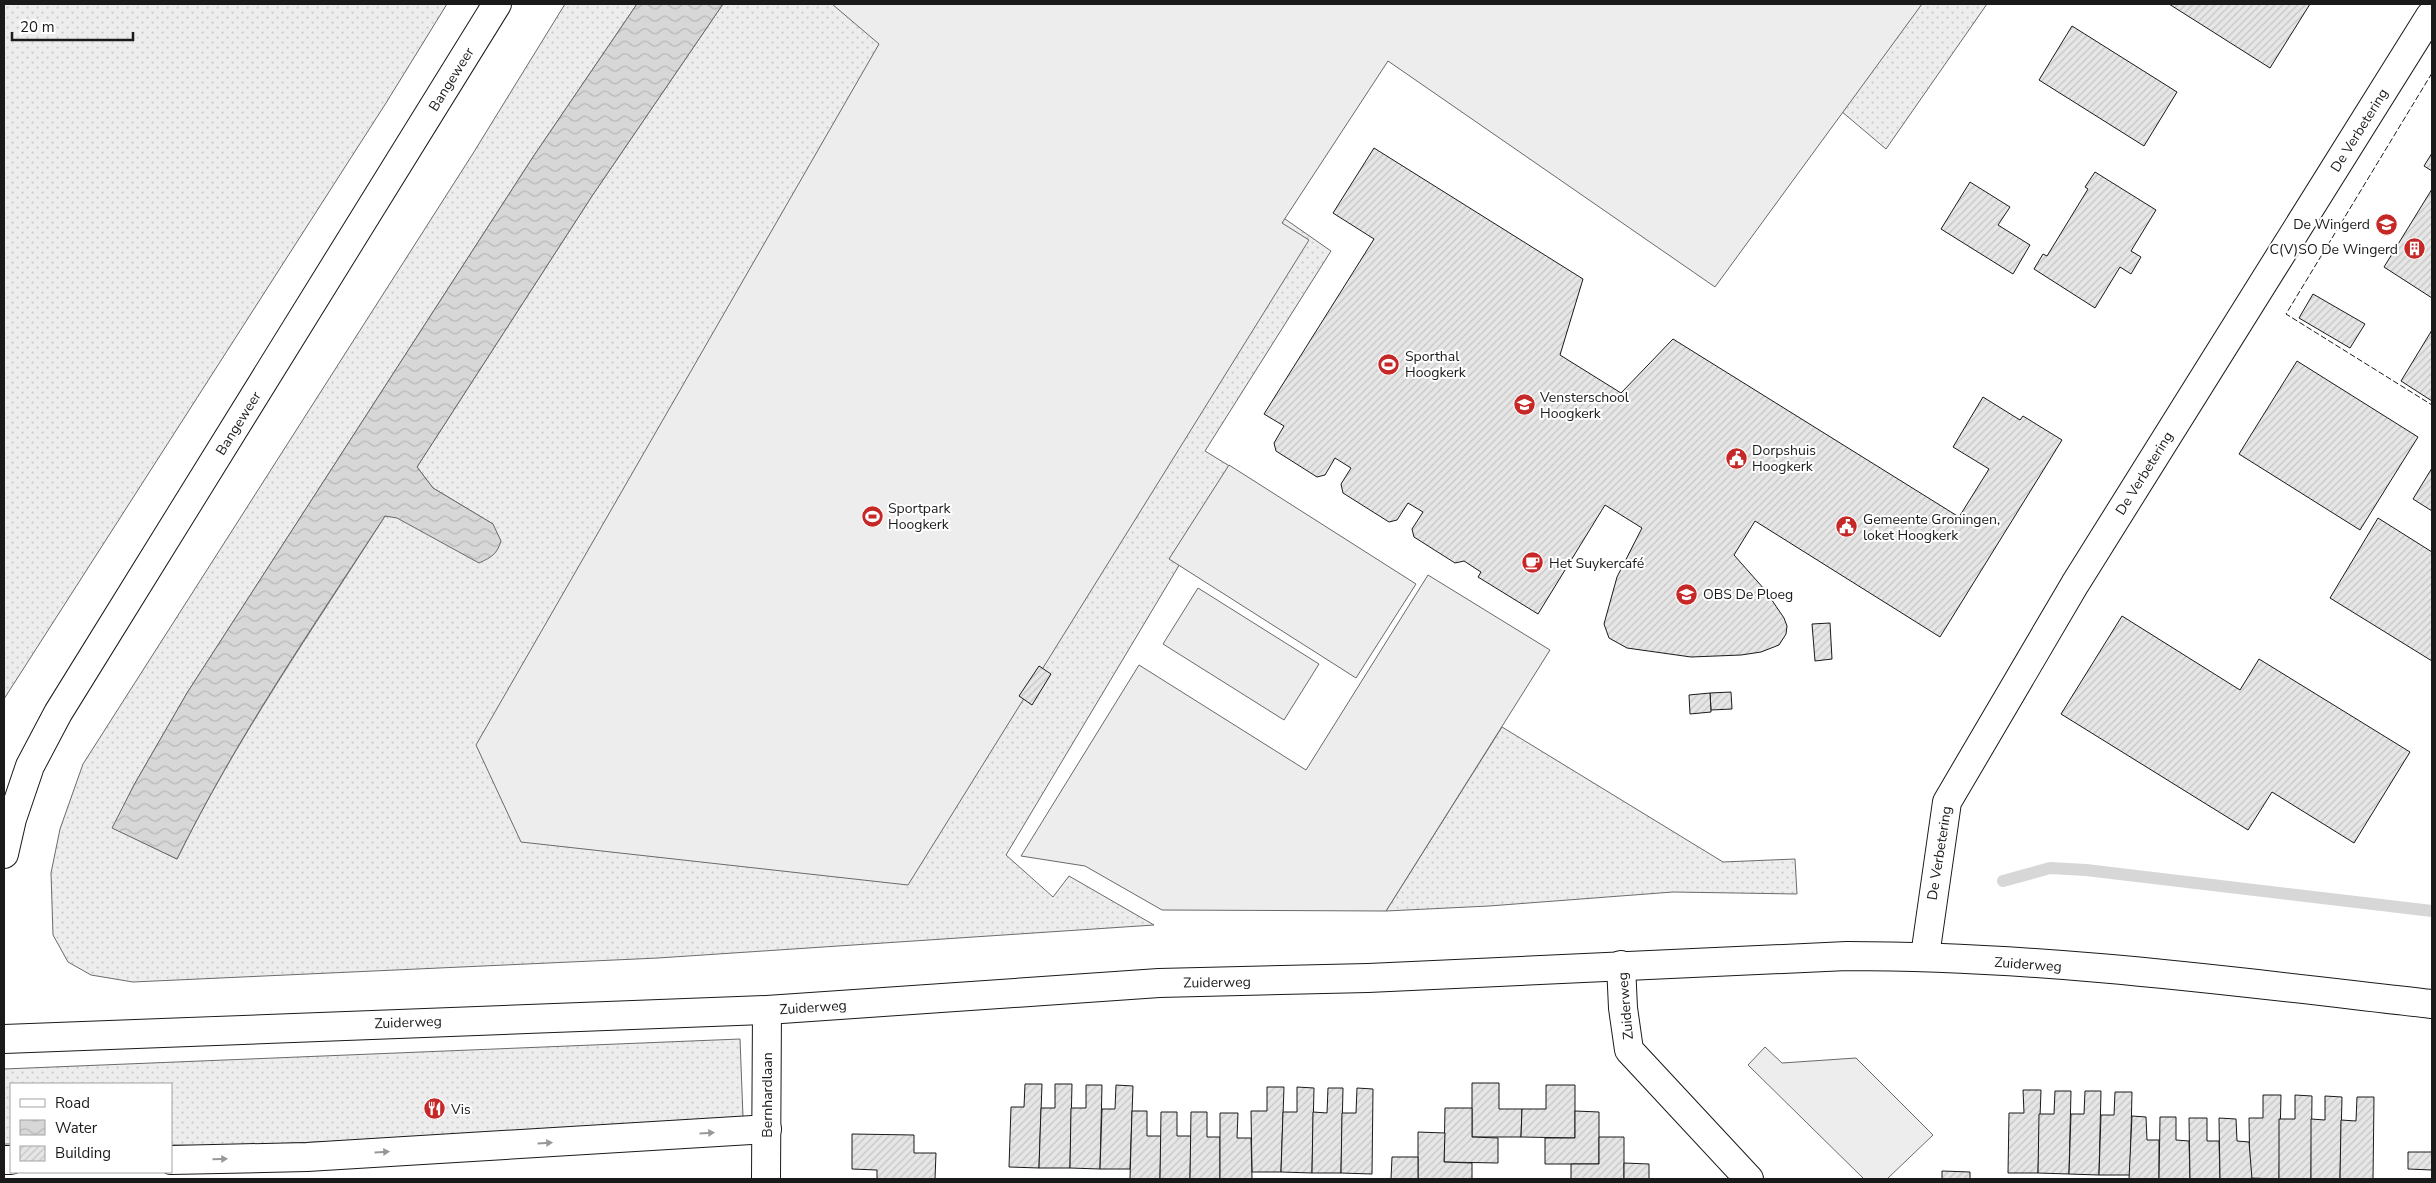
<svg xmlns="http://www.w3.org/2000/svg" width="2436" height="1183" viewBox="0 0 2436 1183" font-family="'Nunito Sans',sans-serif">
<defs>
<pattern id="grass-dots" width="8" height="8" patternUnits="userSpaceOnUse" patternTransform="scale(1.25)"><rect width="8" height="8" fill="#ededed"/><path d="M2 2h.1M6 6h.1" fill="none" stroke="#cbcbcb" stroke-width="1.8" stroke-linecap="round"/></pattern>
<pattern id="water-waves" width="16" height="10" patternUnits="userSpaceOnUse" patternTransform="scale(1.25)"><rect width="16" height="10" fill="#d7d7d7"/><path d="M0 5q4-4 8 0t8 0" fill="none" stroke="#b8b8b8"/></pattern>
<pattern id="building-hatch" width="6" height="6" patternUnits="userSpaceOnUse" patternTransform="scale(1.25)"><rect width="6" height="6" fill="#e6e6e6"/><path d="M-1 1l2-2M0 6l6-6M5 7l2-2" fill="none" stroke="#c5c5c5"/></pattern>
</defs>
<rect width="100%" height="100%" fill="#fff"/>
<g fill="url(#grass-dots)" stroke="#6a6a6a">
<polygon points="4,4 447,4 386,103 4,699"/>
<path d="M565,4H637L533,157L187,693L134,785L113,828L177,859C236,739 313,629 385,516L493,524L433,488L417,467L592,196L723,4H1400L1265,205L1331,251L1205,451L1236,470L1006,855L1053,897L1069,876L1154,925L658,958L133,982L91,975L68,962L53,935L51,873L60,829L83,764L472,155Z"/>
<polygon points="1670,4 1987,4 1886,149 1841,111"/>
<polygon points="1502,727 1723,862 1795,859 1797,894 1673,892 1489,906 1386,911"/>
<polygon points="740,1039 743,1117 554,1132 224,1146 171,1145 171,1084 11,1084 11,1144 4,1144 4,1069"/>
</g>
<g fill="#ededed" stroke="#6a6a6a">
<polygon points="832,4 1922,4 1715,287 1388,61 1282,223 1309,240 908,885 521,842 476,745 879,44"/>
<polygon points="1229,465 1416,584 1356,678 1169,559"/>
<polygon points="1428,575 1550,650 1386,911 1162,910 1085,866 1021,856 1139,665 1306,770"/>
<polygon points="1198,588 1319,664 1284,720 1163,644"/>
<polygon points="1765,1047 1782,1063 1856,1058 1933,1135 1887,1179 1864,1179 1748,1065"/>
</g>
<path fill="url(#water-waves)" stroke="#6a6a6a" d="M637,4H723L592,196L417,467L433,488L493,524L501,541C497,554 492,557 479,563L397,518L385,516C312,628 236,739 177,859L112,828L134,785L187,693L533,157Z"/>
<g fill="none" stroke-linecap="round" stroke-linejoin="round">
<polyline stroke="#d7d7d7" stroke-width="12" points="2003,881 2050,868 2086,870 2432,911"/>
</g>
<g fill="url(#building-hatch)" stroke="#1a1a1a">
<polygon points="2169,4 2310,4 2270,68"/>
<polygon points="2072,26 2177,92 2144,146 2039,80"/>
<polygon points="1374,148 1583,279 1560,355 1621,393 1673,339 1959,517 1989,469 1953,447 1983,397 2020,420 2023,416 2062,440 1940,637 1755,521 1734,555 1765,590 1784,618 1787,626 1786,634 1779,645 1761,652 1741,655 1691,657 1627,648 1609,638 1604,624 1617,577 1642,528 1605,505 1538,614 1478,577 1481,572 1464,561 1455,563 1414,537 1412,529 1423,512 1408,503 1397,520 1389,522 1343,493 1341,484 1351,468 1335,458 1325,475 1317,477 1276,451 1274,443 1284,426 1264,414 1374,239 1333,213"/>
<polygon points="2432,153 2432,171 2424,166"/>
<polygon points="2095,172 2156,210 2131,251 2141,257 2131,274 2120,267 2095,308 2034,269 2043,254 2047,256 2088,189 2085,187"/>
<polygon points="1970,182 2010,207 1998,225 2030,245 2013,274 1941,229"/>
<polygon points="2432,189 2432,298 2384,267"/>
<polygon points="2313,294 2365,324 2350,348 2299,318"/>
<polygon points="2432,330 2432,401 2401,381"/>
<polygon points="2297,361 2418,437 2360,530 2239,454"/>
<polygon points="2432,468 2432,511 2413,499"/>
<polygon points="2378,518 2432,552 2432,661 2330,598"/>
<polygon points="2122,616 2240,690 2259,659 2410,752 2354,843 2272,792 2248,830 2061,714"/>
<polygon points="1830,623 1832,659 1815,661 1812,624"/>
<polygon points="1039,666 1051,674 1032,705 1019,696"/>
<polygon points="1731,692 1732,709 1711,710 1710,693"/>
<polygon points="1710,693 1711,712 1690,714 1689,695"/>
<polygon points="1472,1083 1499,1083 1499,1109 1522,1109 1521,1137 1472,1137"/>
<polygon points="1025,1084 1042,1084 1039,1168 1009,1167 1011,1107 1024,1107"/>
<polygon points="1055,1084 1072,1084 1070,1168 1039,1168 1041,1108 1055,1108"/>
<polygon points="1086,1085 1102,1085 1100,1169 1070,1168 1071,1108 1086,1108"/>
<polygon points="1116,1085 1133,1086 1130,1169 1100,1169 1102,1109 1115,1109"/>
<polygon points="1546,1085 1575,1085 1575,1138 1521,1137 1522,1109 1546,1109"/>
<polygon points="1267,1087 1284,1087 1281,1172 1252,1172 1251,1111 1267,1111"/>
<polygon points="1297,1087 1314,1088 1312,1173 1281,1172 1283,1112 1297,1112"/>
<polygon points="1328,1088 1343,1088 1341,1173 1312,1173 1313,1112 1327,1113"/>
<polygon points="1357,1088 1373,1089 1372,1174 1341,1173 1342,1113 1356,1113"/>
<polygon points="2023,1090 2041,1090 2038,1173 2008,1173 2009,1113 2024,1113"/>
<polygon points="2055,1091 2071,1091 2069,1174 2038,1173 2039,1114 2054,1114"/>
<polygon points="2085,1091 2101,1091 2099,1175 2069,1174 2071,1114 2084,1114"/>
<polygon points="2115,1092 2132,1092 2130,1175 2099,1175 2101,1115 2114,1115"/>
<polygon points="2263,1095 2281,1095 2279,1179 2250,1178 2249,1118 2263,1118"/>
<polygon points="2295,1095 2312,1096 2311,1179 2279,1179 2279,1119 2295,1119"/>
<polygon points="2325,1096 2342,1097 2340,1179 2311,1179 2311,1119 2325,1120"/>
<polygon points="2357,1097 2374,1097 2373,1179 2340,1179 2341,1120 2356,1121"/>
<polygon points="1445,1108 1472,1108 1472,1137 1498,1138 1498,1163 1444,1162"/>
<polygon points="1132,1111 1147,1111 1147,1136 1161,1136 1160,1179 1130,1179"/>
<polygon points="1575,1111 1599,1112 1599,1164 1545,1164 1545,1138 1575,1138"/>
<polygon points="1161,1112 1177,1112 1177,1136 1191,1136 1190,1179 1160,1179"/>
<polygon points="1191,1112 1207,1112 1207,1137 1220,1137 1220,1179 1190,1179"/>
<polygon points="1220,1113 1238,1113 1237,1138 1251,1138 1252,1179 1220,1179"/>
<polygon points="2132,1116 2146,1117 2147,1140 2159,1140 2159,1179 2129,1179"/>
<polygon points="2160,1117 2176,1117 2176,1140 2189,1141 2190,1179 2159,1179"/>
<polygon points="2189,1118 2207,1118 2207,1141 2219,1141 2220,1179 2190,1179"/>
<polygon points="2219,1118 2236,1119 2237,1141 2249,1142 2252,1179 2220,1179"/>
<polygon points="1418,1132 1445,1133 1444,1162 1472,1163 1472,1179 1418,1179"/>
<polygon points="852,1134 914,1135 914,1153 936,1153 935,1179 877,1179 877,1170 852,1169"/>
<polygon points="1599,1137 1624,1137 1624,1179 1571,1179 1571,1164 1599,1164"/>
<polygon points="2408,1152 2432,1152 2432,1170 2408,1169"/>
<polygon points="1392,1157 1418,1157 1418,1179 1391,1179"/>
<polygon points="1624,1163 1649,1164 1649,1179 1624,1179"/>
<polygon points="1942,1171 1970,1172 1970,1179 1942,1179"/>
</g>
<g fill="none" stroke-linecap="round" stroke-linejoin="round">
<defs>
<g id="street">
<polyline points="1925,956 1947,802 2075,584 2430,16"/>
<polyline points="1621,965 1623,1008 1629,1050 1749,1179"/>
<polyline points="4,1160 11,1160"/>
<polyline points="171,1160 307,1157 767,1129"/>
<polyline points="766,1179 767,1010"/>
</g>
<g id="secondary">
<polyline points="4,854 12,819 30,766 58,713 497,4"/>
<path d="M4,1039L767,1010L1159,983L1368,978L1847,956C2043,956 2238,982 2432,1004"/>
</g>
</defs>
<use href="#street" stroke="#1a1a1a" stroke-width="30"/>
<use href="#secondary" stroke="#1a1a1a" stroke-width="30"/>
<use href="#street" stroke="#fff" stroke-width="28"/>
<use href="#secondary" stroke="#fff" stroke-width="28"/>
<polyline stroke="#1a1a1a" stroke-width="1" stroke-dasharray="6 2.5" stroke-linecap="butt" points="2432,73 2286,314 2432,405"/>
</g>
<defs><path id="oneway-solid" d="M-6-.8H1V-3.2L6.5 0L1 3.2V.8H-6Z" transform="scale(1.25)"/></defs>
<g fill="#989898">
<use href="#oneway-solid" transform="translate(707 1133) rotate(-3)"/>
<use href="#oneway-solid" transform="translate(545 1143) rotate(-3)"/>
<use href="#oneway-solid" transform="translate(382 1152) rotate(-3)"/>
<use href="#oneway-solid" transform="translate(220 1159) rotate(-1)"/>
</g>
<defs>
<symbol id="school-disc" viewBox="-11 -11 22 22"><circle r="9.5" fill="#c62828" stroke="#fff"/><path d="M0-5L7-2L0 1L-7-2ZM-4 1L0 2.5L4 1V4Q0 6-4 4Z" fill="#fff"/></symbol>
<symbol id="building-disc" viewBox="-11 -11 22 22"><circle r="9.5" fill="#c62828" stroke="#fff"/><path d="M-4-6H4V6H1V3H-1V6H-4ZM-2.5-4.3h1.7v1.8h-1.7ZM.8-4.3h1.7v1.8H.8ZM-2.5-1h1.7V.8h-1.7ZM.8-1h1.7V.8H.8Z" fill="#fff"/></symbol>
<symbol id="stadium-disc" viewBox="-11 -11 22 22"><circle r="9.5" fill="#c62828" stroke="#fff"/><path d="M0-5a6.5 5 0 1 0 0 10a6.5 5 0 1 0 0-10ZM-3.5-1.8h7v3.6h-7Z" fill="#fff"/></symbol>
<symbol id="civic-disc" viewBox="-11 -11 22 22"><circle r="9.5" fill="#c62828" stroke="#fff"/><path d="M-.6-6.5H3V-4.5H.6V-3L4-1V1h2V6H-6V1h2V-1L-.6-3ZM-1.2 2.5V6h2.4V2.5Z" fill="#fff"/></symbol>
<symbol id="cafe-disc" viewBox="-11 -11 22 22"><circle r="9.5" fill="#c62828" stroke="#fff"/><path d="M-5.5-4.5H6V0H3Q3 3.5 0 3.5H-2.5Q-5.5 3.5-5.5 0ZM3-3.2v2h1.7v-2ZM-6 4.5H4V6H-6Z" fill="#fff"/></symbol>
<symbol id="restaurant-disc" viewBox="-11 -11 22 22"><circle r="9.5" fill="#c62828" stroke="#fff"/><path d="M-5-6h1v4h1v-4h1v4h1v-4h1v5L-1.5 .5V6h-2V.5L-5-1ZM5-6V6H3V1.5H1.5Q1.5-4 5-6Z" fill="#fff"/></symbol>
</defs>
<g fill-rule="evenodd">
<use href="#school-disc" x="2374" y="212" width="25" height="25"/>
<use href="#building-disc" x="2402" y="236" width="25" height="25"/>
<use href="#stadium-disc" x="1376" y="352" width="25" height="25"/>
<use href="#school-disc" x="1512" y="392" width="25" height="25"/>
<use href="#civic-disc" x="1724" y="446" width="25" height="25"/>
<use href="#stadium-disc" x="860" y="504" width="25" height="25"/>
<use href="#civic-disc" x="1834" y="514" width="25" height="25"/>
<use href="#cafe-disc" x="1520" y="550" width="25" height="25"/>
<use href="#school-disc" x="1674" y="582" width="25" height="25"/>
<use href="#restaurant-disc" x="422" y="1096" width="25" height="25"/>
</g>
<g text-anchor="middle" stroke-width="4" stroke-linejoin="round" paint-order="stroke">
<g font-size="14" fill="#1a1a1a" stroke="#fff">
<text transform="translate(451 79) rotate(-58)" y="5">Bangeweer</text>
<text transform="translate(2359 130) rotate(-58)" y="5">De Verbetering</text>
<text transform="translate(238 423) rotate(-58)" y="5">Bangeweer</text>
<text transform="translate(2144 473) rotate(-58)" y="5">De Verbetering</text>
<text transform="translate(1939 853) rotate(-81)" y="5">De Verbetering</text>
<text transform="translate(2028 964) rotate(4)" y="5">Zuiderweg</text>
<text transform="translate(1217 982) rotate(-1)" y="5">Zuiderweg</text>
<text transform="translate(1625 1006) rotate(-95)" y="5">Zuiderweg</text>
<text transform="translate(813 1007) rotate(-4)" y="5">Zuiderweg</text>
<text transform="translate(408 1022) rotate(-2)" y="5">Zuiderweg</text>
<text transform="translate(767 1095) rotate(-90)" y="5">Bernhardlaan</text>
</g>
<g font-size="14" fill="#1a1a1a" stroke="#fff" text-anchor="start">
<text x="2370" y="229" text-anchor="end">De Wingerd</text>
<text x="2398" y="254" text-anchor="end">C(V)SO De Wingerd</text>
<text x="1405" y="361">Sporthal<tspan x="1405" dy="16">Hoogkerk</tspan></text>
<text x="1540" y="402">Vensterschool<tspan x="1540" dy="16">Hoogkerk</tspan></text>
<text x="1752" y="455">Dorpshuis<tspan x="1752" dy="16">Hoogkerk</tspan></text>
<text x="888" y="513">Sportpark<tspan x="888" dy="16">Hoogkerk</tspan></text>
<text x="1863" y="524">Gemeente Groningen,<tspan x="1863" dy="16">loket Hoogkerk</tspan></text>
<text x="1549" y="568">Het Suykercafé</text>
<text x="1703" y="599">OBS De Ploeg</text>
<text x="451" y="1114">Vis</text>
</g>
</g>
<rect width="2436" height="1183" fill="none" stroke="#1a1a1a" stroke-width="10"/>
<rect x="10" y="1083" width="162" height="90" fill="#ffffff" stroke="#a3a3a3"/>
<rect x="20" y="1099" width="25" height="8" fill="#ffffff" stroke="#a3a3a3"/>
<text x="55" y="1108" font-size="15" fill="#1a1a1a">Road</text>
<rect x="20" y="1120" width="25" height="15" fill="url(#water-waves)" stroke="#a3a3a3"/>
<text x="55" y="1133" font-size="15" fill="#1a1a1a">Water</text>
<rect x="20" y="1146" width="25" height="15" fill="url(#building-hatch)" stroke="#a3a3a3"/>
<text x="55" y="1158" font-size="15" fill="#1a1a1a">Building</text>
<path d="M12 32v8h121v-8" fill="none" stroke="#1a1a1a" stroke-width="2.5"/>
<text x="20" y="32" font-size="15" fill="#1a1a1a" stroke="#ffffff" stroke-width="4" paint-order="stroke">20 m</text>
</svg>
